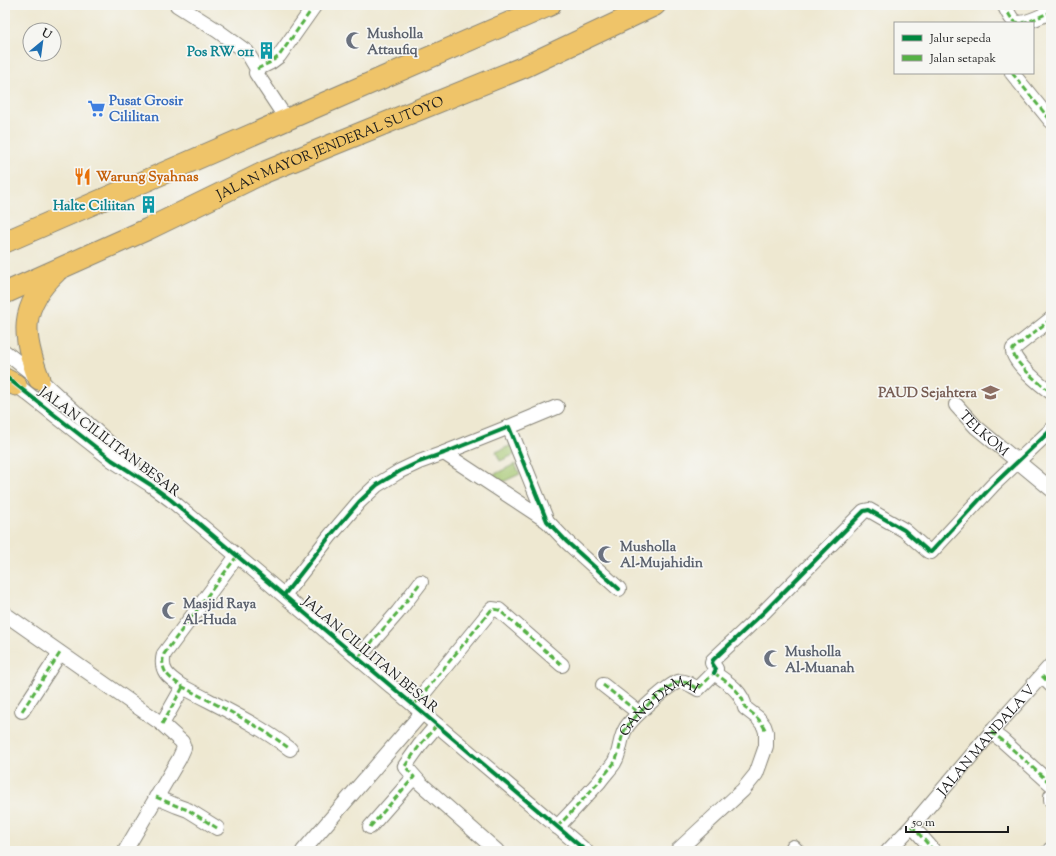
<svg xmlns="http://www.w3.org/2000/svg" width="1056" height="856" viewBox="0 0 1056 856" font-family="'Sorts Mill Goudy',serif">
<rect width="100%" height="100%" fill="#f6f6f2"/>
<filter id="ink" filterUnits="userSpaceOnUse"><feTurbulence type="fractalNoise" baseFrequency=".025" numOctaves="2"/><feDisplacementMap in="SourceGraphic" scale="8" xChannelSelector="R" yChannelSelector="G"/><feConvolveMatrix kernelMatrix="1 2 1 2 8 2 1 2 1" color-interpolation-filters="sRGB"/></filter>
<filter id="wash" filterUnits="userSpaceOnUse"><feTurbulence type="fractalNoise" baseFrequency=".012" numOctaves="4" result="noise"/><feDisplacementMap in="SourceGraphic" scale="16" xChannelSelector="R" yChannelSelector="G"/><feGaussianBlur stdDeviation="0.9" result="paint"/><feColorMatrix in="noise" values="0 0 0 0 0 0 0 0 0 0 0 0 0 0 0 0 0 1.4 0 .05"/><feComposite in="paint" operator="in"/></filter>
<g filter="url(#wash)">
<rect width="100%" height="100%" fill="#eee8d1"/>
<g fill="#a4c66f" stroke="#607146">
<polygon points="514,444 518,453 500,461 496,452"/>
<polygon points="515,464 520,474 498,484 493,475"/>
</g>
</g>
<g filter="url(#ink)">
<g fill="none" stroke-linecap="round" stroke-linejoin="round">
<defs>
<g id="minor">
<polyline points="177,5 218,31 247,52 257,69 256,73 287,120"/>
<path d="M1004,5C1007,10 1010,18 1014,21C1023,27 1042,15 1051,12"/>
<polyline points="257,69 271,62 279,56 315,5"/>
<polyline points="1012,73 1051,121"/>
<path d="M1051,319L1013,349C1010,360 1042,386 1051,392"/>
<polyline points="5,352 39,379 133,465"/>
<polyline points="9,379 112,460 151,485 171,500 586,851"/>
<path id="s1" d="M956,405L976,427L1051,489"/>
<polyline points="509,427 557,407"/>
<polyline points="444,453 547,521"/>
<path d="M237,556L164,654C159,672 170,678 183,687C220,707 256,723 290,749"/>
<polyline points="284,595 330,536 359,502 377,485 400,471 419,462 444,453 509,427 547,521 567,542 619,589"/>
<polyline points="5,614 162,724 182,742 184,748 179,759 125,851"/>
<polyline points="358,658 398,612 421,582"/>
<polyline points="714,673 716,669 712,663 713,660 763,613 864,511 869,510 904,530 928,551 931,552 993,485 1051,430"/>
<polyline points="1042,676 1051,685"/>
<polyline points="603,685 639,713"/>
<polyline points="414,705 492,609 499,610 562,665"/>
<polyline points="22,711 60,653"/>
<polyline points="162,724 183,687"/>
<polyline points="437,725 420,745 405,766 420,783 497,851"/>
<polyline points="991,732 1002,740 1051,784"/>
<polyline points="1051,796 1051,800"/>
<polyline points="156,797 177,806 188,810 217,828"/>
<polyline points="912,826 934,851"/>
<polyline points="370,827 414,777"/>
<path d="M557,827C572,812 585,797 599,782C604,775 610,769 614,763C621,752 619,739 626,728C631,719 669,684 678,682C685,680 692,686 698,689L714,673"/>
<polyline points="793,847 797,851"/>
<polyline points="303,851 422,713"/>
<path d="M677,851L743,790L756,774L759,766L766,746V732L764,726L758,718L745,708C743,692 727,682 714,673"/>
<path id="s2" d="M888,851L912,826L994,729L1051,665"/>
<polyline points="1049,851 1051,849"/>
</g>
<g id="highway">
<polyline points="5,242 550,5"/>
<path id="s3" d="M5,293L148,229L265,172L524,67L655,5"/>
<polyline points="5,379 16,385"/>
<path d="M39,379C22,335 19,307 56,272"/>
</g>
</defs>
<use href="#minor" stroke="#858276" stroke-width="16"/>
<use href="#highway" stroke="#858276" stroke-width="23"/>
<use href="#minor" stroke="#fff" stroke-width="14"/>
<use href="#highway" stroke="#efc469" stroke-width="21"/>
<g stroke="#55b145" stroke-width="3" stroke-dasharray="6 3" stroke-linecap="butt">
<path d="M1004,5C1007,10 1010,18 1014,21C1023,27 1042,15 1051,12"/>
<polyline points="257,69 271,62 279,56 315,5"/>
<polyline points="1012,73 1051,121"/>
<path d="M1051,319L1013,349C1010,360 1042,386 1051,392"/>
<path d="M237,556L164,654C159,672 170,678 183,687C220,707 256,723 290,749"/>
<polyline points="358,658 398,612 421,582"/>
<path d="M714,673C727,682 743,692 745,708C755,715 762,721 766,732"/>
<polyline points="1042,676 1051,685"/>
<polyline points="603,685 639,713"/>
<polyline points="414,705 492,609 499,610 562,665"/>
<polyline points="22,711 60,653"/>
<polyline points="162,724 183,687"/>
<polyline points="991,732 1002,740 1051,784"/>
<polyline points="1051,796 1051,800"/>
<polyline points="156,797 177,806 188,810 217,828"/>
<polyline points="912,826 934,851"/>
<polyline points="370,827 414,777 405,766 420,745 437,725"/>
<path id="s4" d="M557,827C572,812 585,797 599,782C604,775 610,769 614,763C621,752 619,739 626,728C631,719 669,684 678,682C685,680 692,686 698,689L714,673"/>
<polyline points="793,847 797,851"/>
<polyline points="1049,851 1051,849"/>
</g>
<defs>
<g id="cycleway">
<polyline points="5,376 112,460 151,485 171,500 586,851"/>
<polyline points="284,595 330,536 359,502 377,485 400,471 419,462 444,453 509,427 547,521 567,542 619,589"/>
<polyline points="714,673 716,669 712,663 713,660 763,613 864,511 869,510 904,530 928,551 931,552 993,485 1051,430"/>
</g>
</defs>
<use href="#cycleway" stroke="#f6f6f2" stroke-width="6"/>
<use href="#cycleway" stroke="#00873e" stroke-width="4"/>
</g>
</g>
<defs>
<symbol id="mosque-bare" viewBox="-9 -9 18 18"><path d="M3.5-4.9A6 6 0 1 0 3.5 4.9A5 5 0 1 1 3.5-4.9Z" fill="#6b7280" stroke="#f6f6f2" stroke-width="2.5" paint-order="stroke"/></symbol>
<symbol id="building-bare" viewBox="-9 -9 18 18"><path d="M-4-6H4V6H1V3H-1V6H-4ZM-2.5-4.3h1.7v1.8h-1.7ZM.8-4.3h1.7v1.8H.8ZM-2.5-1h1.7V.8h-1.7ZM.8-1h1.7V.8H.8Z" fill="#0f9aa8" stroke="#f6f6f2" stroke-width="2.5" paint-order="stroke"/></symbol>
<symbol id="supermarket-bare" viewBox="-9 -9 18 18"><path d="M-6-5.5h2.5l.6 2H6L4.5 2H-2.5L-4.4-4H-6ZM-1.5 3.2a1.3 1.3 0 1 0 .1 0ZM3 3.2a1.3 1.3 0 1 0 .1 0Z" fill="#3f7fe0" stroke="#f6f6f2" stroke-width="2.5" paint-order="stroke"/></symbol>
<symbol id="restaurant-bare" viewBox="-9 -9 18 18"><path d="M-5-6h1v4h1v-4h1v4h1v-4h1v5L-1.5 .5V6h-2V.5L-5-1ZM5-6V6H3V1.5H1.5Q1.5-4 5-6Z" fill="#e8710a" stroke="#f6f6f2" stroke-width="2.5" paint-order="stroke"/></symbol>
<symbol id="school-bare" viewBox="-9 -9 18 18"><path d="M0-5L7-2L0 1L-7-2ZM-4 1L0 2.5L4 1V4Q0 6-4 4Z" fill="#8d6e63" stroke="#f6f6f2" stroke-width="2.5" paint-order="stroke"/></symbol>
</defs>
<g fill-rule="evenodd">
<use href="#mosque-bare" x="342" y="28" width="25" height="25"/>
<use href="#building-bare" x="254" y="38" width="25" height="25"/>
<use href="#supermarket-bare" x="84" y="96" width="25" height="25"/>
<use href="#restaurant-bare" x="70" y="164" width="25" height="25"/>
<use href="#building-bare" x="136" y="192" width="25" height="25"/>
<use href="#school-bare" x="978" y="380" width="25" height="25"/>
<use href="#mosque-bare" x="594" y="542" width="25" height="25"/>
<use href="#mosque-bare" x="158" y="598" width="25" height="25"/>
<use href="#mosque-bare" x="760" y="646" width="25" height="25"/>
</g>
<g text-anchor="middle" stroke-width="3.5" stroke-linejoin="round" paint-order="stroke">
<g font-size="14" font-weight="bold" fill="#5b616d" stroke="#f6f6f2" text-anchor="start">
<text x="367" y="38">Musholla<tspan x="367" dy="16">Attaufiq</tspan></text>
<text x="620" y="551">Musholla<tspan x="620" dy="16">Al-Mujahidin</tspan></text>
<text x="183" y="608">Masjid Raya<tspan x="183" dy="16">Al-Huda</tspan></text>
<text x="785" y="656">Musholla<tspan x="785" dy="16">Al-Muanah</tspan></text>
</g>
<g font-size="14" font-weight="bold" fill="#0d838f" stroke="#f6f6f2" text-anchor="end">
<text x="254" y="56">Pos RW 011</text>
<text x="135" y="210">Halte Ciliitan</text>
</g>
<g font-size="14" font-weight="bold" fill="#366cbe" stroke="#f6f6f2" text-anchor="start">
<text x="109" y="105">Pusat Grosir<tspan x="109" dy="16">Cililitan</tspan></text>
</g>
<g font-size="14" fill="#1c1c1c" stroke="#f6f6f2">
<text dy="5" stroke="none"><textPath href="#s3" startOffset="356">JALAN MAYOR JENDERAL SUTOYO</textPath></text>
<text dy="5" stroke="none"><textPath href="#s1" startOffset="40">TELKOM</textPath></text>
<text transform="translate(110 441) rotate(37)" y="5">JALAN CILILITAN BESAR</text>
<text transform="translate(371 654) rotate(40)" y="5">JALAN CILILITAN BESAR</text>
<text dy="5" stroke="none"><textPath href="#s4" startOffset="165">GANG DAMAI</textPath></text>
<text dy="5" stroke="none"><textPath href="#s2" startOffset="148">JALAN MANDALA V</textPath></text>
</g>
<g font-size="14" font-weight="bold" fill="#c56008" stroke="#f6f6f2" text-anchor="start">
<text x="96" y="181">Warung Syahnas</text>
</g>
<g font-size="14" font-weight="bold" fill="#785e54" stroke="#f6f6f2" text-anchor="end">
<text x="977" y="397">PAUD Sejahtera</text>
</g>
</g>
<rect width="1056" height="856" fill="none" stroke="#f6f6f2" stroke-width="20"/>
<rect x="894" y="22" width="140" height="52" fill="#f6f6f2" stroke="#9f9f9c"/>
<rect x="902" y="35" width="20" height="6" fill="#00873e" stroke="#9f9f9c"/>
<text x="930" y="42" font-size="12" fill="#1c1c1c">Jalur sepeda</text>
<rect x="902" y="55" width="20" height="6" fill="#55b145" stroke="#9f9f9c"/>
<text x="930" y="62" font-size="12" fill="#1c1c1c">Jalan setapak</text>
<g transform="translate(42 42) rotate(29)"><circle r="19" fill="#f6f6f2" stroke="#9f9f9c"/>
<path d="M0-3L7 15L0 10L-7 15Z" fill="#1f6fb2"/>
<text y="-6" font-size="11" font-weight="bold" text-anchor="middle" fill="#1c1c1c">U</text>
</g>
<path d="M906 826v6h102v-6" fill="none" stroke="#1c1c1c" stroke-width="2"/>
<text x="912" y="826" font-size="12" fill="#1c1c1c" stroke="#f6f6f2" stroke-width="3" paint-order="stroke">50 m</text>
</svg>
